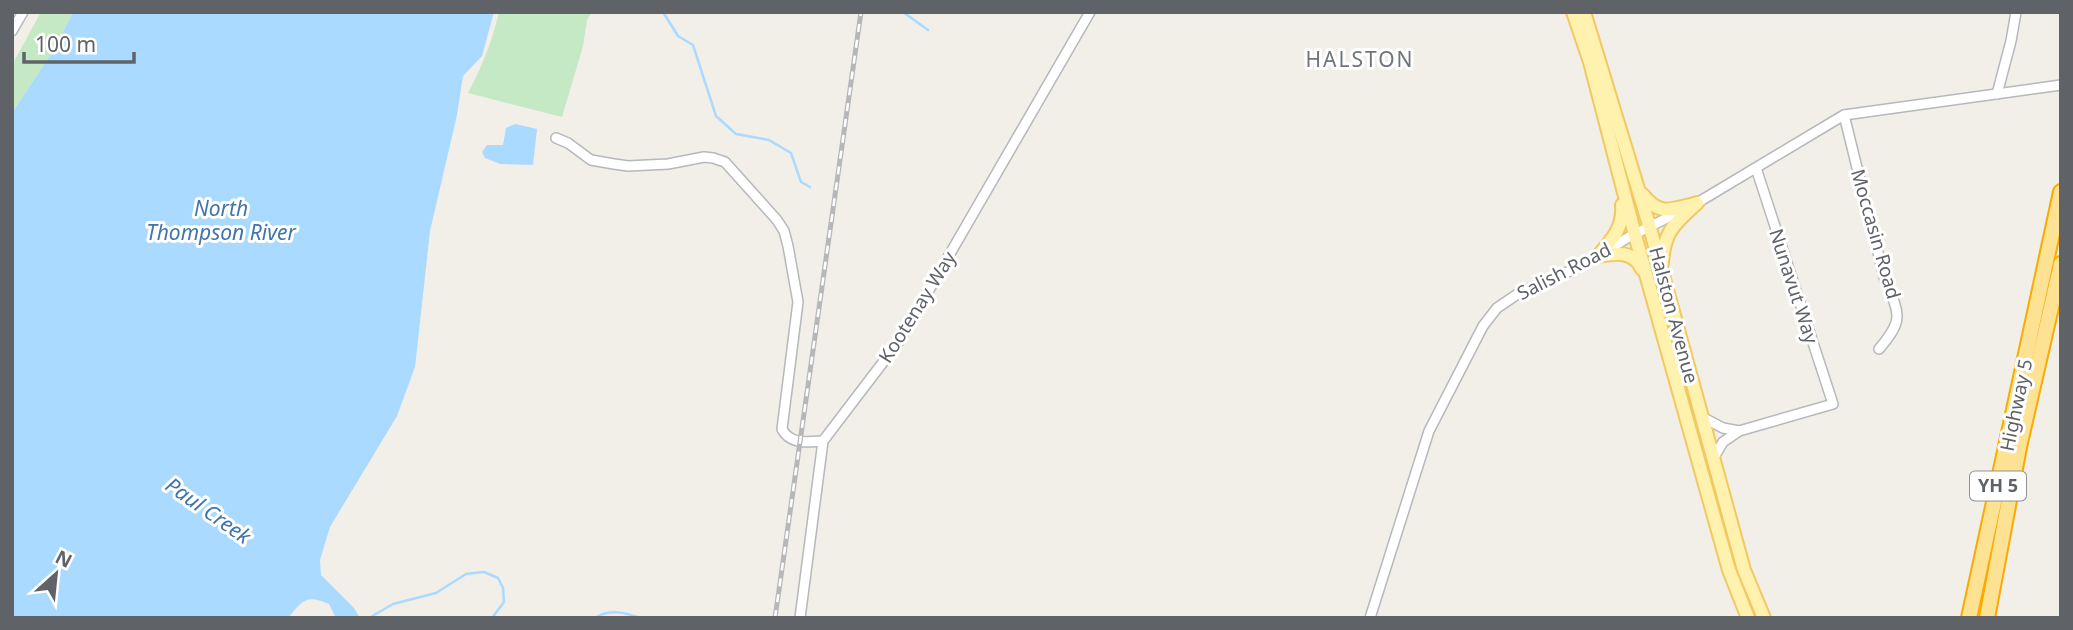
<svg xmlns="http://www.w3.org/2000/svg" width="2073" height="630" viewBox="0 0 2073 630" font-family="'Noto Sans',sans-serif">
<rect width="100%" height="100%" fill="#f1efe8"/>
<g fill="#c5e8c5">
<polygon points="41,12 73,12 55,48 12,113 12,65"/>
<path d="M499,12H592L587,20L583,46L562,117L468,93C482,67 492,42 499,12Z"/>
</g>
<g fill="#aadaff">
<path d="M73,12H494L482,56L463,76L457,115L430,231L415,367L397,416L330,527L320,560L321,575L354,608L360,618H336L329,604C306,594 303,600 288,618H12V113L55,48Z"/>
<polygon points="515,124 537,129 533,165 500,164 485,158 482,152 487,145 503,145 506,128"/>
</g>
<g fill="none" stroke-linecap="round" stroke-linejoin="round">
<g stroke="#aadaff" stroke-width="2.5">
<polyline points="663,12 678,36 693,45 716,116 736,134 769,140 791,153 801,182 810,187"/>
<polyline points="903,12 928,30"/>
<polyline points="369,618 393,604 436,593 466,574 474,573 484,572 498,578 503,588 504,602 492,618"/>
<path d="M595,618C609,608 626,613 641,618"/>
</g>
<defs>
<g id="minor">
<polyline points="12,31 23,12"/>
<polyline points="1997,94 2011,41 2016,12"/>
<path d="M1844,115L1885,281C1900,314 1904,320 1879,349"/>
<path d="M556,138L568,143L591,160L614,164L628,166L668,164L704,157L713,158L725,162L777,220L784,231L788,246L798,302L782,429C790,445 808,442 823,441"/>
<polyline points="1702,417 1723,428 1739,431"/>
<polyline points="1713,459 1723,442 1739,431 1833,404 1756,168"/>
<polyline points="800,618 823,441 900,340 1090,12"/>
<polyline points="1370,618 1429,431 1483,326 1497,308 1519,293 1579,267 1629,237 1697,203 1844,115 2061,85"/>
</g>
<g id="major">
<polyline points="1573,12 1590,62 1635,235 1729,570 1748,618"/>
<polyline points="1584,12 1650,228 1744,570 1764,618"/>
<path d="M1642,194C1660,216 1669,210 1694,204"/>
<path d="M1598,256C1612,240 1624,227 1622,205"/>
<path d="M1598,256C1616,253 1633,250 1642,269"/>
<path d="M1662,263C1664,231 1675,223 1697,203"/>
</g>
<g id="highway">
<polyline points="1969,618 2061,192"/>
<polyline points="1987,618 2019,447 2061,264"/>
</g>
</defs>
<use href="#minor" stroke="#b5b8bc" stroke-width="12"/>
<use href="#major" stroke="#f2c960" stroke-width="16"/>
<use href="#highway" stroke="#f9ab00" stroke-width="18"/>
<use href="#minor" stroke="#fff" stroke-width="9"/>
<use href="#major" stroke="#fff2af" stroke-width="12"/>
<use href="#highway" stroke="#fde293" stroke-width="14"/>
<defs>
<polyline id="rail" points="775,618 861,12"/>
</defs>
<use href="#rail" stroke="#b6b7b8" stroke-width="5"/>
<use href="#rail" stroke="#fff" stroke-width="2.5" stroke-dasharray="8" stroke-linecap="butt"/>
</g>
<g text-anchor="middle" stroke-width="6" stroke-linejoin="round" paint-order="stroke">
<rect fill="#fff" stroke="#8f9295" stroke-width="2" x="1970" y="471.5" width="56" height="29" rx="5"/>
<g font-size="18" font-weight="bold" fill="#5f6368">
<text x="1998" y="492">YH 5</text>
</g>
<g font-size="19" fill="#5f6368" stroke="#fff">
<text transform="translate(1876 234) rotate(74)" y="7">Moccasin Road</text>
<text transform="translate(1564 271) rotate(-27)" y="7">Salish Road</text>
<text transform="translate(1794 286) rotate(72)" y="7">Nunavut Way</text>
<text transform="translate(917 307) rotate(-58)" y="7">Kootenay Way</text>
<text transform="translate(1674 315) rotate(75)" y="7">Halston Avenue</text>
<text transform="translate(2016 405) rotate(-78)" y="7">Highway 5</text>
</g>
<g font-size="21" letter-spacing="2" fill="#70757a" stroke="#fff">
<text x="1360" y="67">HALSTON</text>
</g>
<g font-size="21" font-style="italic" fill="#4174aa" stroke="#fff">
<text x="221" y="216">North<tspan x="221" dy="24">Thompson River</tspan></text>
<text transform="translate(208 511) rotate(35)" y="7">Paul Creek</text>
</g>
</g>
<rect width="2073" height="630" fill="none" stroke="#5f6368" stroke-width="28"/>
<g transform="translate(56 574) rotate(27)" stroke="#ffffff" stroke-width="5" paint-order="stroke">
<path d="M0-5L12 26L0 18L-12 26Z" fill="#5f6368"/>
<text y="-10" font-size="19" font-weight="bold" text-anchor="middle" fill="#5f6368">N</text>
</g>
<path d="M24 52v10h110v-10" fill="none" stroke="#5f6368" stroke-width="3.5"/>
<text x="35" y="52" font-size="21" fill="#5f6368" stroke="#ffffff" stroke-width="5" paint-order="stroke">100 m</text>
</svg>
